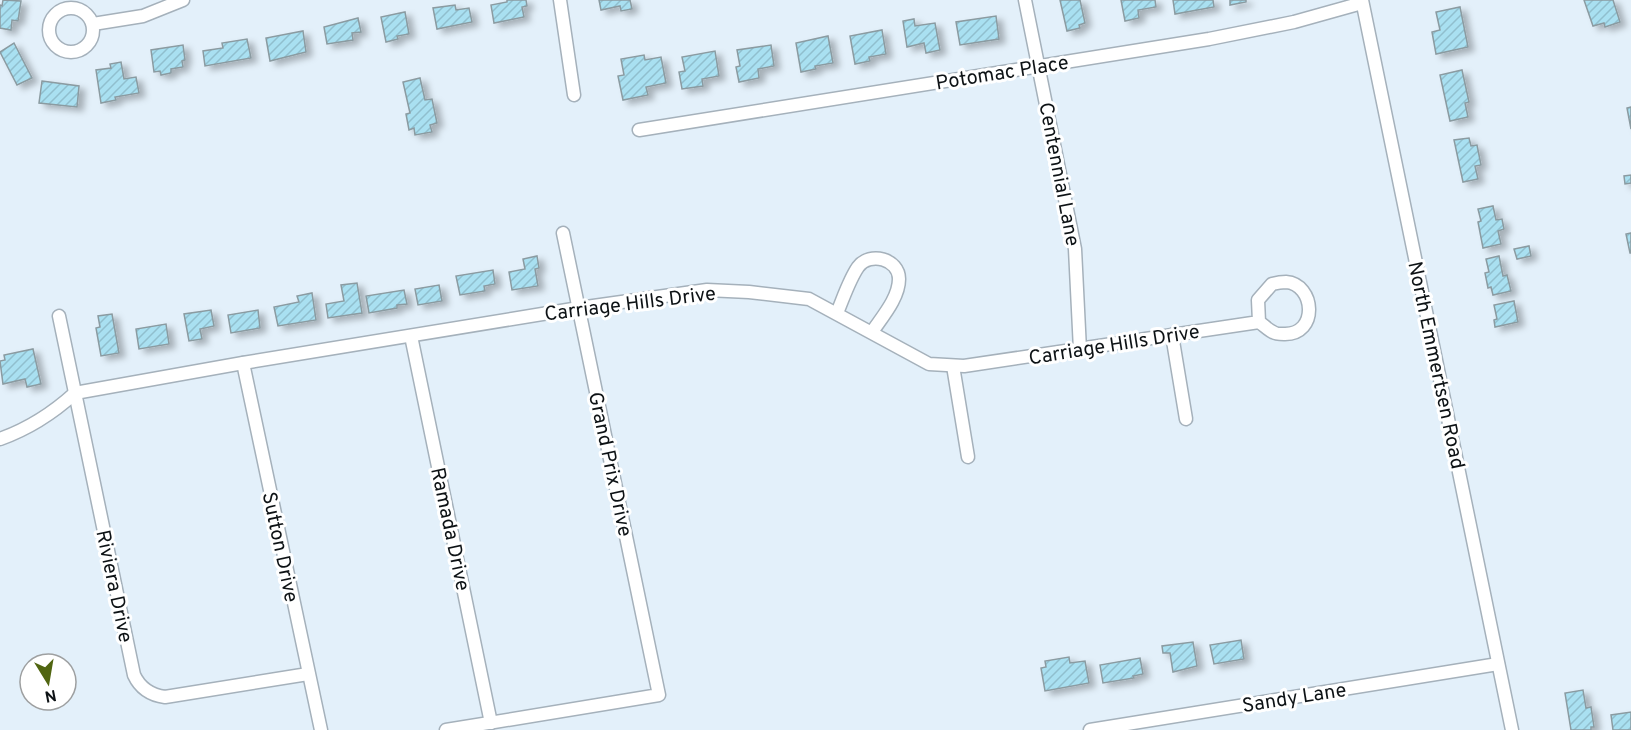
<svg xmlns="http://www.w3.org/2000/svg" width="1631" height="730" viewBox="0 0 1631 730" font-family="Overpass,sans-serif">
<defs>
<pattern id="building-hatch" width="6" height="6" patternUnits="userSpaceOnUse" patternTransform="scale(1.5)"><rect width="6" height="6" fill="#a9e0f1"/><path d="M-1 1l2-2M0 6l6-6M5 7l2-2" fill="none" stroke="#90bfce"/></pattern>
<filter id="shadow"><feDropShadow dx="6" dy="4" stdDeviation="3" flood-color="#0004"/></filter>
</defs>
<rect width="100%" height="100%" fill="#e3f0fa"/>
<g fill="url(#building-hatch)" stroke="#8b9ba1" stroke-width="1.5" filter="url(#shadow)">
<polygon points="3,0 21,1 18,21 12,20 11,30 0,28 0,5 2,6"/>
<polygon points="507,0 526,0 527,6 522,7 524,17 494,23 491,5 507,2"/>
<polygon points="599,0 630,0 632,9 621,11 620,6 601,10"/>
<polygon points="1060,0 1080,0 1085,23 1079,25 1080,28 1067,31"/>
<polygon points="1121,0 1155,0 1156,7 1138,10 1139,18 1125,21"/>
<polygon points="1173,0 1213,0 1214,7 1175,14"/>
<polygon points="1230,0 1246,0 1246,2 1230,5"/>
<polygon points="1584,0 1613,0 1620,22 1605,27 1604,23 1593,26"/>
<polygon points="455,5 456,10 469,8 472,22 437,29 433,8"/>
<polygon points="1460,7 1468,47 1436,54 1432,32 1440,30 1436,12"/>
<polygon points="405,12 409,34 397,36 398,39 386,42 381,17"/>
<polygon points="996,16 999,39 960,45 956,22"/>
<polygon points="358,18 361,32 352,33 353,40 327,44 324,27"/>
<polygon points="914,19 915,26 935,23 940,50 926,53 924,43 907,47 903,21"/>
<polygon points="882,30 886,54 869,57 870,61 855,64 850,36"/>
<polygon points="303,31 306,52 270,61 266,38"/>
<polygon points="828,36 833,63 815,66 816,69 801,72 796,43"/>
<polygon points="247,39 251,58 205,66 203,51 223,48 222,43"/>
<polygon points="14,43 32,78 17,85 0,52"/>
<polygon points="183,45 185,60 182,61 183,67 171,69 171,73 161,75 160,71 154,72 151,50"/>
<polygon points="771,45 774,66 758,69 759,78 739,82 736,67 740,66 737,50"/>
<polygon points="715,51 719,76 702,79 703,86 682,89 679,72 685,71 682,57"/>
<polygon points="644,55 645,60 661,57 666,83 646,87 648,95 623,100 618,76 624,75 621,59"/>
<polygon points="121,62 124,79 136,77 139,93 115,97 116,100 101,103 96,70 111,68 110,64"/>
<polygon points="1462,70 1469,102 1465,103 1468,117 1450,121 1440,75"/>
<polygon points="420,78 425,100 432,99 437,123 430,125 432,132 415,135 414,128 409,130 406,114 410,113 403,82"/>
<polygon points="42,81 79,86 77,107 39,103"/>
<polygon points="1631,107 1631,129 1627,108"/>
<polygon points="1469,138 1471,146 1477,145 1481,165 1475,166 1478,179 1463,182 1454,140"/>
<polygon points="1631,175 1631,183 1625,184 1624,176"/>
<polygon points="1493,206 1496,220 1502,219 1504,229 1498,231 1501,244 1483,248 1478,222 1481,221 1478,209"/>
<polygon points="1631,233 1631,253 1630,253 1626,234"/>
<polygon points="1529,246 1531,256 1517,259 1514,249"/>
<polygon points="537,256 539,268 535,269 538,286 512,290 509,272 525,269 523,259"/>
<polygon points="1499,256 1503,276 1507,275 1511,291 1493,295 1491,287 1488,288 1485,273 1489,272 1486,259"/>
<polygon points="493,270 495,284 484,286 485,291 460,295 456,276"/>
<polygon points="357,283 362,313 328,318 326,304 344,301 341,285"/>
<polygon points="439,285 442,301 418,305 415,289"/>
<polygon points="404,290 407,304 397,305 397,308 369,313 366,296"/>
<polygon points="312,293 316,320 278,326 274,307 299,302 297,296"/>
<polygon points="1514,301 1518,322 1495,327 1494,320 1497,319 1494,305"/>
<polygon points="211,310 214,326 200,329 202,339 189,341 184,314"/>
<polygon points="258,310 260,328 231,333 228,315"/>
<polygon points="112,314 119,353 101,356 96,328 100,327 98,316"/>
<polygon points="166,324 169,344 139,349 136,329"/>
<polygon points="33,349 41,384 27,387 25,379 3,384 0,361 5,360 4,355"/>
<polygon points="1241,640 1244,659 1214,664 1210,645"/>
<polygon points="1193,642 1197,666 1173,672 1170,653 1163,653 1162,646"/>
<polygon points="1069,657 1070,663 1085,661 1089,683 1045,691 1041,668 1046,667 1045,661"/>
<polygon points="1140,658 1143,674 1133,676 1134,678 1103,683 1100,665"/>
<polygon points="1583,690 1586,708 1591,707 1594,727 1591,727 1591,730 1571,730 1565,693"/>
<polygon points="1631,712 1631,730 1613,730 1611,715"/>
</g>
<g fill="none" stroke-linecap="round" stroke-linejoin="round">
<defs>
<g id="minor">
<polyline points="560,0 574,95"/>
<polyline points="1025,0 1075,249 1080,350"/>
<polyline points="1362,0 1512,730"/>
<circle cx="71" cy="30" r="22"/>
<polyline points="93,24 143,16 183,0"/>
<polyline points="639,130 1209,39 1294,22 1362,3"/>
<path d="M837,313C843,299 849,280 858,267C870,251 899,259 899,279C899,298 882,317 872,332"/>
<path d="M59,316L134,675C140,688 150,695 165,697L308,674"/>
<polyline points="1172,335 1186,419"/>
<polyline points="411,336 491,723"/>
<polyline points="243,363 321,730"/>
<polyline points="953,366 968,457"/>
<path d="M0,439C28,429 53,413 75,393L243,363L579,308L707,290L749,292L809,299L929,364L964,366L1259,322C1264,325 1269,331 1275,333C1276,334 1282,334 1284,334C1319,335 1315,284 1286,282C1282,282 1276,283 1272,284L1258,300L1259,322"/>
<polyline points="446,730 659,695 563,233"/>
<polyline points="1090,730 1498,664"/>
</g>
</defs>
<use href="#minor" stroke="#a5b1bb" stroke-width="15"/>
<use href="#minor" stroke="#fff" stroke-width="12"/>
</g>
<g text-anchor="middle" stroke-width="6" stroke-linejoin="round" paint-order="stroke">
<g font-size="20" fill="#0d1215" stroke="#fff">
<text transform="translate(1002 72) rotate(-9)" y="7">Potomac Place</text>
<text transform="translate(1060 174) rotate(79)" y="7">Centennial Lane</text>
<text transform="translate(630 303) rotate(-7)" y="7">Carriage Hills Drive</text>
<text transform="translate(1114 344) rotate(-9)" y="7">Carriage Hills Drive</text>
<text transform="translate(1437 365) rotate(78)" y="7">North Emmertsen Road</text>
<text transform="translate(611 464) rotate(78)" y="7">Grand Prix Drive</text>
<text transform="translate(451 529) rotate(78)" y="7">Ramada Drive</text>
<text transform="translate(281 547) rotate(78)" y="7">Sutton Drive</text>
<text transform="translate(115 586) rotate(78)" y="7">Riviera Drive</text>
<text transform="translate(1294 697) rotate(-9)" y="7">Sandy Lane</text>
</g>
</g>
<g transform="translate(48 682) rotate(169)"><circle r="28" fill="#ffffff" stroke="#9ea0a1" stroke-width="1.5"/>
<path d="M0-4.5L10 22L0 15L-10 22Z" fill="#506511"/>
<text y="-9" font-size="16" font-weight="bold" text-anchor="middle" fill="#0d1215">N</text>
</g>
</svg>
